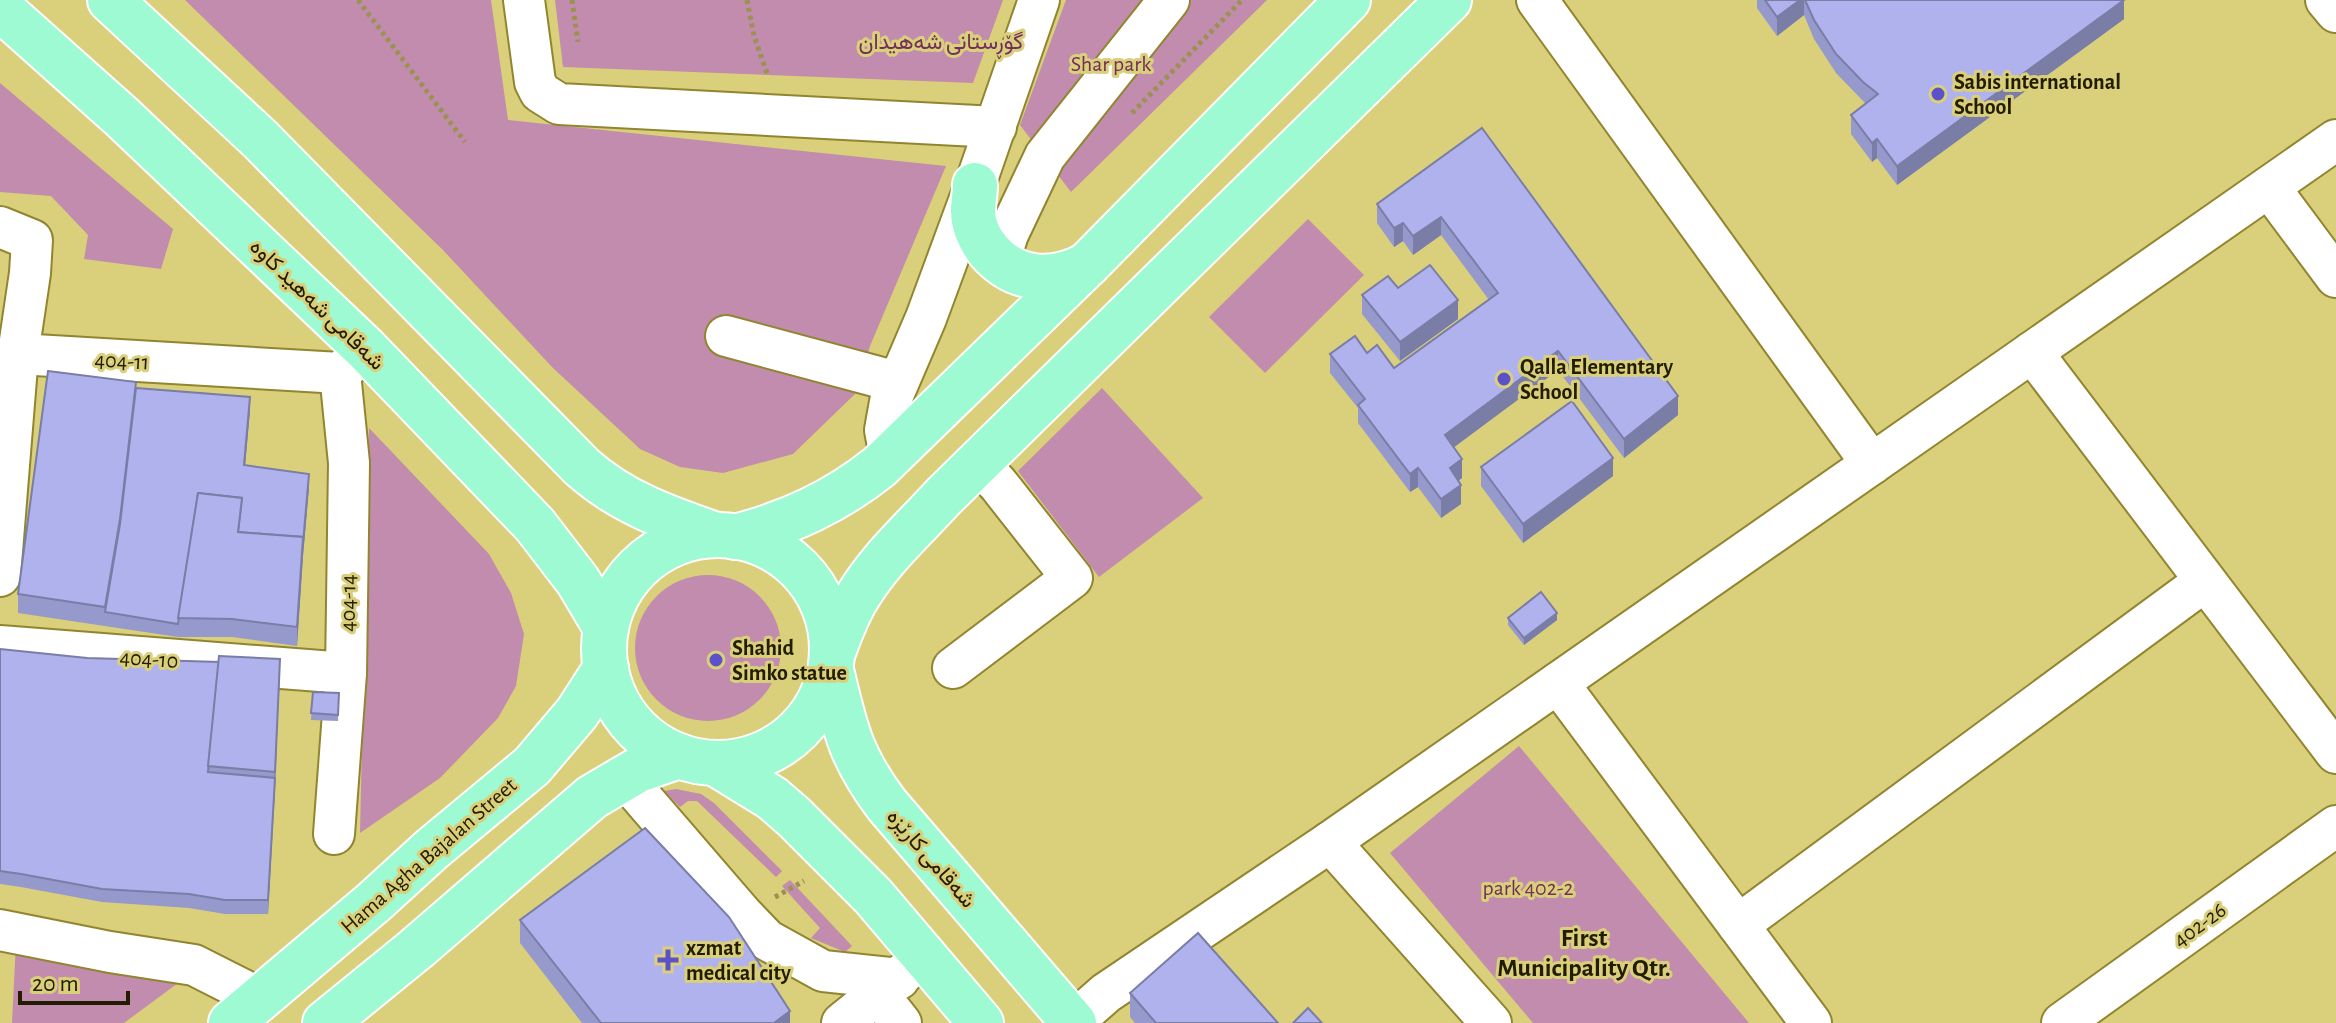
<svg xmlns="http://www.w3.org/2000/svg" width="2336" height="1023" viewBox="0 0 2336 1023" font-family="'Alegreya Sans',Vazirmatn,sans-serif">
<rect width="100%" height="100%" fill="#dacf7a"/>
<g fill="#c18cad">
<polygon points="185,0 491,0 508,120 946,166 870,346 857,392 793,454 723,473 680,467 640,449 552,367 443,250"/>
<polygon points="555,0 1003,0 973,83 563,67"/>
<polygon points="1066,0 1267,0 1071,192 1020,125"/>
<polygon points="0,83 173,229 161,269 84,259 88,235 51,196 0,192"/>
<polygon points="1308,219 1364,275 1265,373 1209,317"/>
<polygon points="1102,388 1203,498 1099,577 1018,471"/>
<polygon points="369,428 489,554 511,593 524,634 516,686 498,718 440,778 360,833"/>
<circle cx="708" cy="648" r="73"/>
<polygon points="1519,746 1749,1023 1533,1023 1390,853"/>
<polygon points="676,789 701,794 714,803 782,871 776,877 697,801 688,801 680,807 664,791"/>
<polygon points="790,880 852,946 845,952 811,938 820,928 782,886"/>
<polygon points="16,942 205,963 124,1023 12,1023"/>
</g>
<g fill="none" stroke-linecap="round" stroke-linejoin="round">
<defs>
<g id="minor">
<polyline points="524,0 535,82 540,92 559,104 996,127"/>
<polyline points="1537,0 1872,464"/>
<polyline points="2326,0 2336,12"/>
<polyline points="2269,187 2336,277"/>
<polyline points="0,227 32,240 30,273 18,354 0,576"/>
<polyline points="999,262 1008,234 1045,156 1169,0"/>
<polyline points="726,336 897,382"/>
<polyline points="2032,352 2336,753"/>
<polyline points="18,354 340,373 359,356"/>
<polyline points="890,457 885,430 890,402 926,318 975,185 1039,0"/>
<polyline points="0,646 346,673"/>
<polyline points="953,668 1072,578 998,484 979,464"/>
<polyline points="1558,683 1811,1023"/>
<polyline points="624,777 743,915 767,940 823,971 899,979"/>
<polyline points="334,834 346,673 349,463 340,373"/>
<polyline points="1330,842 1491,1023"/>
<polyline points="1738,925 2205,581"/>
<polyline points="0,930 110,952 194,965 259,998"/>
<polyline points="879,995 901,1023"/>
<polyline points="1073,1022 1106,993 1330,842 2336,140"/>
<polyline points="842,1023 910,968"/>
<polyline points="2062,1023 2336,826"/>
</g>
<g id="major">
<path d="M110,0L260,139L582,467C621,502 667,518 716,535"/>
<polyline points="0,8 122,117 366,349 535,525 578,581 606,628"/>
<path d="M975,185C975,194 973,202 973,211C973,225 980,240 989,251C1016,282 1053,283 1087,265"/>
<circle cx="718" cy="649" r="114"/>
<path d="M735,537C789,523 835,502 879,467L1092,260L1348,0"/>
<path d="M833,652C840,633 847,613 858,596C880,559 914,529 943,497L1449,0"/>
<path d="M831,670C845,729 850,756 887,805L1074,1023"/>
<polyline points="715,763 772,798 794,817 873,896 981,1023"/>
<polyline points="231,1023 374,902 432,849 532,766 577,713 606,668"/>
<polyline points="325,1023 416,949 592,797 638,770 679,756"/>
</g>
</defs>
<use href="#minor" stroke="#91852f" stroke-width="44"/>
<use href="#major" stroke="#fff" stroke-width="48"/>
<g stroke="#9a9250" stroke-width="5" stroke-dasharray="4 4" stroke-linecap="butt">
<polyline points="358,0 465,142"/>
<polyline points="572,0 578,42"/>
<polyline points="747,0 754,36 768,76"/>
<polyline points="1132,113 1242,0"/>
<polyline points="775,897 804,881"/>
</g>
<use href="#minor" stroke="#fff" stroke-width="40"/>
<use href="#major" stroke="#9dfad3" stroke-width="44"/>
</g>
<g fill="#9699cb">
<polygon points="1757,0 2124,0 2124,19 1897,185 1877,158 1872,162 1851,134 1851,115 1866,104 1836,73 1814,39 1804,15 1777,36 1757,8"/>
<polygon points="1482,128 1678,415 1624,458 1558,370 1453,447 1462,478 1458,481 1461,504 1441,518 1418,487 1410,492 1358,423 1358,408 1330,373 1330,354 1367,353 1394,368 1489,300 1441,235 1413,255 1403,241 1394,247 1377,223 1377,204"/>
<polygon points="1398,288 1458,319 1400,361 1362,314 1362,295"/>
<polygon points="136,388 250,410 245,465 309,487 303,556 297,646 232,637 178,637 18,613 18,594"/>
<polygon points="1481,467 1613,476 1523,543 1481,486"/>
<polygon points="1508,618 1557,620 1524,645 1508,625"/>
<polygon points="0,649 280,677 268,914 225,914 189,908 102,902 21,887 0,884"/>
<polygon points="313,692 339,693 338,721 311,720"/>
<polygon points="520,920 790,1023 582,1023 520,943"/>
<polygon points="1130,993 1278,1023 1135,1023 1130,1017"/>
</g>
<g fill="#7a7da5">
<polygon points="1800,0 1804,0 1804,15 1777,36 1777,17"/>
<polygon points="2124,0 2124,19 1897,185 1897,166"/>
<polygon points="1877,139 1877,158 1872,162 1872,143"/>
<polygon points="1441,217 1441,235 1413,255 1413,236"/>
<polygon points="1403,223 1403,241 1394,247 1394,228"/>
<polygon points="1458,300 1458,319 1400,361 1400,342"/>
<polygon points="1558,351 1558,370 1445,454 1445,435"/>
<polygon points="1678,396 1678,415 1624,458 1624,439"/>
<polygon points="250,397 250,410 244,478 244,465"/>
<polygon points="1613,458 1613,476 1523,543 1523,524"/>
<polygon points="1462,459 1462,478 1450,487 1450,468"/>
<polygon points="1418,468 1418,487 1410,492 1410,474"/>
<polygon points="309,474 309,487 303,556 303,543"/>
<polygon points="1461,485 1461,504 1441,518 1441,499"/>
<polygon points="303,537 303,556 297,646 297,627"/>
<polygon points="1557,613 1557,620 1524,645 1524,638"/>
<polygon points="280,659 275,791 268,914 268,900"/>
<polygon points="790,1011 790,1023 774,1023"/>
</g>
<g fill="#afb2ec" stroke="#7a7da5" stroke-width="2">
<polygon points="1765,0 1800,0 1777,17"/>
<polygon points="1805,0 2124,0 1897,166 1877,139 1872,143 1851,115 1878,94 1863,82 1836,54 1814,20"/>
<polygon points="1482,128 1678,396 1624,439 1558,351 1445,435 1462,459 1450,468 1461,485 1441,499 1418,468 1410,474 1358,405 1365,399 1330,354 1355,336 1367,353 1377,345 1394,368 1498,293 1441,217 1413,236 1403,223 1394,228 1377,204"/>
<polygon points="1430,265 1458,300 1400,342 1362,295 1388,276 1398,288"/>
<polygon points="48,371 136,382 120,519 105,607 18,594"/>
<polygon points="136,388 250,397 244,465 309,474 303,543 303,537 238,532 242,498 198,493 178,624 105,612 120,524"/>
<polygon points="1572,401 1613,458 1523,524 1481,467"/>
<polygon points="198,493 242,498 238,532 303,537 297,627 232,619 178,618"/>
<polygon points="1541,592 1557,613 1524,638 1508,618"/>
<polygon points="0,649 87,658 219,662 208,772 275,778 268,900 225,900 189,894 102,889 21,874 0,871"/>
<polygon points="219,656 280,659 275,772 208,766"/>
<polygon points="313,692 339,693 338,715 311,713"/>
<polygon points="645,828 729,917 790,1011 774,1023 601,1023 520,920"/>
<polygon points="1198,933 1278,1023 1156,1023 1130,993"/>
<polygon points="1308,1008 1322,1023 1293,1023"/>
</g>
<g fill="#5b51c9" stroke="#dacf7a" stroke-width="3">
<circle cx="1938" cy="94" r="8"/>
<circle cx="1504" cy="379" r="8"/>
<circle cx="716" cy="660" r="8"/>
<path d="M664 948h8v8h8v8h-8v8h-8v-8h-8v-8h8z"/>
</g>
<g text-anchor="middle" stroke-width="6" stroke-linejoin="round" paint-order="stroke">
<g font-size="22" fill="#722e5c" stroke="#dacf7a">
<text x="941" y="49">گۆڕستانی شەهیدان</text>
<text x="1111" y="71">Shar park</text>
<text x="1528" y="895">park 402-2</text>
</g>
<g font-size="22" font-weight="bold" fill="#221d00" stroke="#dacf7a" text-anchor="start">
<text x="1954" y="89">Sabis international<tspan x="1954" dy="25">School</tspan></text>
<text x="1520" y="374">Qalla Elementary<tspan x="1520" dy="25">School</tspan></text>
<text x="732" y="655">Shahid<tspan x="732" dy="25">Simko statue</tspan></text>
<text x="686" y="955">xzmat<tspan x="686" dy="25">medical city</tspan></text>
</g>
<g font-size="22" fill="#221d00" stroke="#dacf7a">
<text transform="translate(318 304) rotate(44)" y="8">شەقامی شەهید کاوە</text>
<text transform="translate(122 360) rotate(3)" y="8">404-11</text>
<text transform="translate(347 603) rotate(-89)" y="8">404-14</text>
<text transform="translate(149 658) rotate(4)" y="8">404-10</text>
<text transform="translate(428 855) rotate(-41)" y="8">Hama Agha Bajalan Street</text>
<text transform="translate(932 858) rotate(49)" y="8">شەقامی کارێزە</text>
<text transform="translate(2199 924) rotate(-36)" y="8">402-26</text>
</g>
<g font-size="26" font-weight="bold" fill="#221d00" stroke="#dacf7a">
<text x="1584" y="946">First<tspan x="1584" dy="30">Municipality Qtr.</tspan></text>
</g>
</g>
<path d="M20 991v12h108v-12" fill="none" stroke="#221d00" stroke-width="4"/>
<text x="32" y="991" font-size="24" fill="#221d00" stroke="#dacf7a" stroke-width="6" paint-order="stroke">20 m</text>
</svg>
